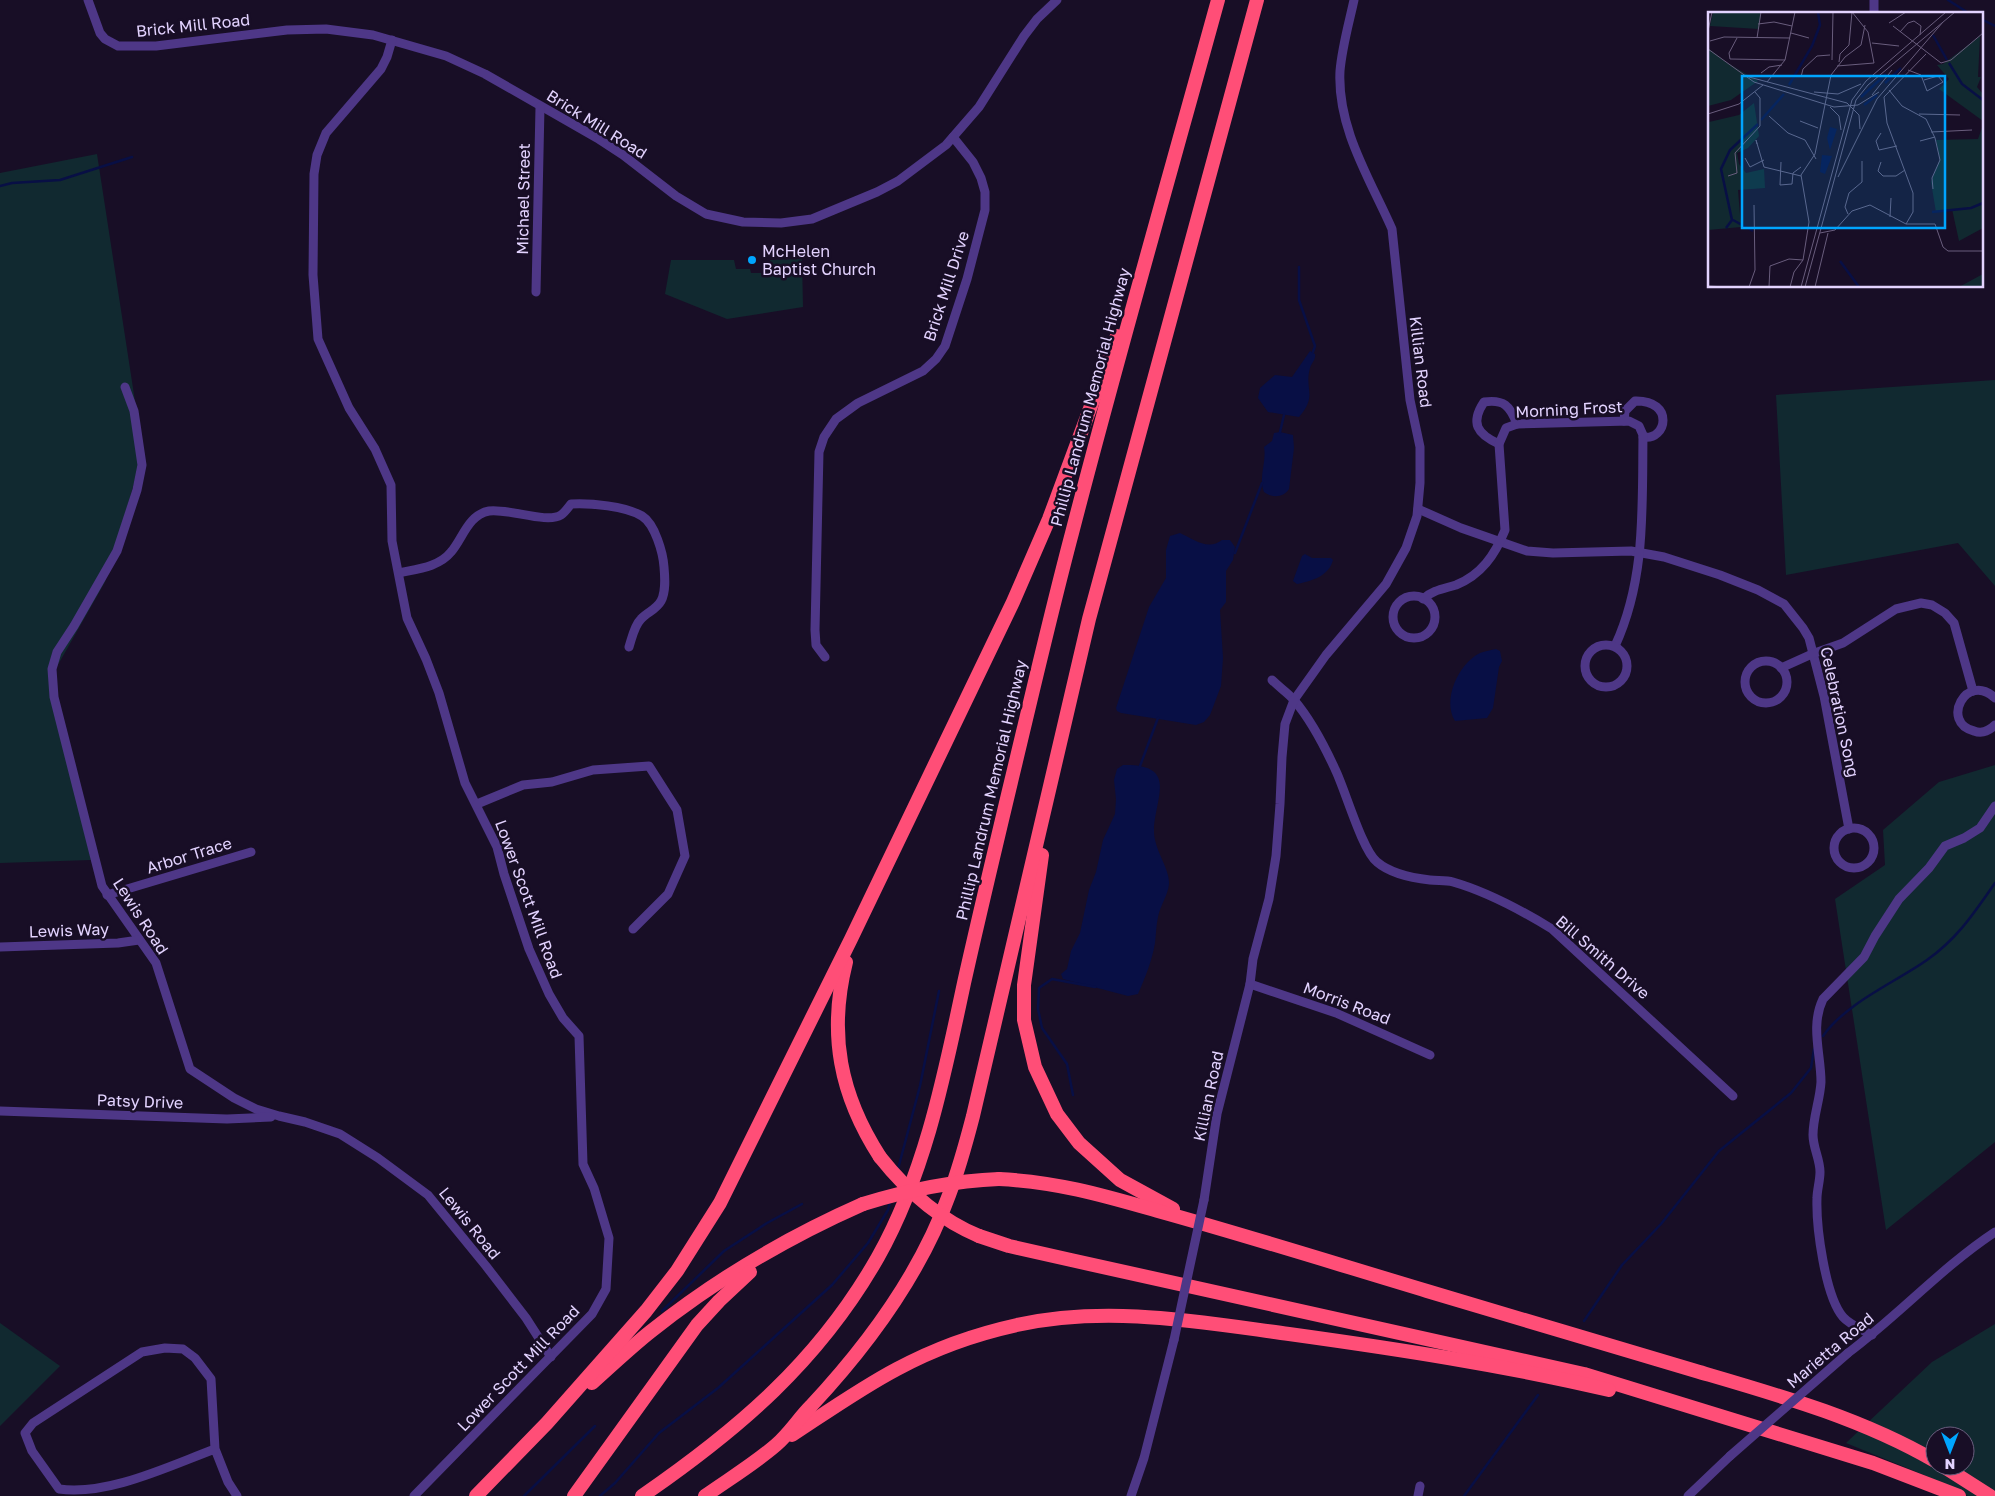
<svg xmlns="http://www.w3.org/2000/svg" width="1995" height="1496" viewBox="0 0 1995 1496" font-family="'Golos Text',sans-serif">
<rect width="100%" height="100%" fill="#180e26"/>
<g fill="#112930" fill-rule="evenodd">
<polygon points="97,154 143,453 105,582 51,677 91,860 0,863 0,173"/>
<polygon points="802,259 803,307 727,319 665,294 671,260 734,260 736,269 750,269 751,273 770,273 770,260"/>
<polygon points="1995,380 1995,586 1958,543 1786,575 1776,395"/>
<polygon points="1995,765 1995,1142 1886,1230 1835,899 1885,865 1883,830 1939,782"/>
<polygon points="0,1323 60,1366 0,1426"/>
<path d="M1995,1324V1496H1968L1924,1475L1846,1443L1932,1362ZM1935,1436H1965V1466H1935Z"/>
</g>
<g fill="#080f45">
<path d="M1310,351L1315,354C1316,360 1312,362 1310,368C1304,390 1318,395 1299,417L1268,412L1258,398L1260,388L1275,375L1292,377Z"/>
<path d="M1280,432L1293,435L1294,448L1289,489C1283,498 1272,498 1264,492C1258,477 1267,462 1264,447L1272,441L1274,433Z"/>
<path d="M1180,533C1193,539 1208,551 1222,540H1230L1235,547L1233,560L1226,571V602L1220,610L1223,658L1221,686L1210,715L1204,722L1196,725L1121,713L1117,711L1116,708L1149,607L1166,578V550L1170,536Z"/>
<path d="M1305,554L1312,558H1331L1333,560C1329,576 1312,581 1297,584L1293,581L1302,556Z"/>
<path d="M1496,649L1500,651L1502,661L1499,667L1493,708L1487,718L1455,721C1442,700 1458,664 1480,653C1485,651 1491,650 1496,649Z"/>
<path d="M1123,765C1178,764 1156,796 1154,829C1153,849 1170,868 1169,884C1168,895 1160,906 1158,917C1156,926 1156,935 1155,943C1152,961 1145,978 1138,994L1128,996L1063,979L1061,974L1067,969L1071,951L1080,933L1089,890L1096,872L1103,840L1115,814L1116,799L1114,780L1117,769Z"/>
</g>
<g fill="none" stroke-linecap="round" stroke-linejoin="round">
<g stroke="#080f45" stroke-width="2.5">
<polyline points="1948,0 1970,14"/>
<polyline points="1981,19 1995,26"/>
<polyline points="0,186 12,183 60,180 132,157"/>
<polyline points="1299,267 1299,300 1315,346 1313,352"/>
<polyline points="1280,432 1284,415"/>
<polyline points="1235,553 1262,483"/>
<polyline points="1140,766 1158,718"/>
<path d="M1823,1036C1846,1003 1894,983 1927,960C1958,938 1974,913 1995,883"/>
<polyline points="1073,1095 1067,1064 1042,1028 1038,1009 1039,988 1052,979 1095,987"/>
<polyline points="898,1169 920,1086 939,991"/>
<polyline points="662,1311 724,1251 767,1223 802,1204"/>
<polyline points="1584,1321 1622,1265 1661,1224 1719,1151 1791,1093 1811,1068 1814,1049"/>
<polyline points="524,1496 595,1426"/>
<polyline points="600,1496 615,1483 659,1433 718,1388 832,1285 868,1243 888,1210 890,1202"/>
<polyline points="1464,1496 1538,1395"/>
</g>
<g stroke="#4e3787" stroke-width="9">
<polyline points="88,0 100,33 105,39 118,46 156,46 287,30 326,29 373,35 446,56 485,74 597,138 623,155 676,196 706,214 743,222 781,223 812,219 877,192 898,181 946,145 979,107 1024,36 1037,19 1057,0"/>
<polyline points="1874,0 1874,14"/>
<polyline points="392,40 387,57 381,69 326,133 317,155 314,174 313,275 318,339 349,408 375,449 391,485 392,541 407,618 426,659 439,693 465,783 497,847 504,874 529,949 549,994 563,1018 579,1036 583,1164 594,1188 609,1238 606,1289 592,1314 414,1496"/>
<polyline points="536,292 540,107"/>
<polyline points="125,387 134,411 142,465 137,490 117,551 74,626 57,652 52,669 54,697 102,886 156,963 190,1069 234,1098 256,1109 279,1116 305,1122 340,1134 378,1158 428,1195 486,1266 526,1318 551,1357"/>
<path d="M1624,421L1625,411L1635,401C1675,400 1667,441 1643,437"/>
<path d="M1499,444C1477,434 1470,423 1484,402C1504,399 1510,406 1517,424"/>
<polyline points="1418,509 1461,528 1527,551 1553,553 1631,551 1664,557 1720,575 1758,590 1784,604 1803,628 1809,638 1824,696 1849,829"/>
<path d="M399,573C417,569 439,567 451,552C463,538 468,515 489,511C508,508 547,524 561,515C564,513 568,508 571,504C591,503 625,506 642,516C655,524 663,553 664,567C665,578 666,592 661,601C656,610 647,612 641,619C634,626 632,638 629,647"/>
<circle cx="1414" cy="617" r="21"/>
<path d="M1423,599C1433,590 1443,589 1456,585C1481,575 1495,555 1505,530L1499,444L1506,428L1517,424L1629,421L1639,426L1643,435C1642,508 1646,579 1615,646"/>
<circle cx="1606" cy="666" r="21"/>
<polyline points="825,657 816,645 815,630 819,452 824,437 836,419 858,403 923,371 936,359 945,346 967,279 985,210 985,192 981,178 973,162 953,137"/>
<circle cx="1766" cy="682" r="21"/>
<polyline points="1781,668 1812,654 1843,643 1896,609 1921,603 1932,605 1945,613 1954,623 1973,691"/>
<path d="M1272,680C1279,687 1288,693 1294,700C1311,720 1324,745 1335,769C1345,789 1362,850 1377,862C1391,874 1412,878 1430,880C1437,881 1446,880 1453,882C1488,892 1521,910 1552,929L1733,1096"/>
<path d="M1995,698C1966,671 1940,723 1974,731C1982,734 1989,731 1995,725"/>
<polyline points="477,804 523,785 552,782 593,770 649,766 677,810 685,856 668,894 633,929"/>
<circle cx="1854" cy="848" r="20"/>
<polyline points="107,895 251,852"/>
<polyline points="0,947 118,943 139,940"/>
<polyline points="1250,984 1336,1013 1430,1055"/>
<polyline points="0,1111 227,1119 271,1117"/>
<path d="M1204,1200L1217,1114L1250,984L1253,959L1269,899L1276,856L1280,804L1282,757L1285,724L1294,700L1326,655L1386,584L1406,548L1417,516L1420,483V447L1410,400L1392,229C1370,179 1337,128 1340,71C1342,47 1349,23 1354,0"/>
<path d="M1872,1335C1863,1330 1850,1325 1843,1317C1825,1296 1816,1226 1817,1198C1817,1190 1820,1181 1820,1172C1820,1159 1813,1148 1813,1135C1813,1117 1820,1100 1821,1082C1821,1054 1810,1026 1823,999L1864,957L1875,936L1899,899L1929,868L1945,846L1964,838L1980,828L1995,806"/>
<path d="M1848,1353C1899,1315 1942,1267 1995,1232"/>
<path d="M215,1449C169,1466 108,1496 59,1489L32,1451L25,1433L33,1423L142,1352L165,1348L183,1349L195,1358L211,1379L215,1449L228,1482L237,1496"/>
<polyline points="1131,1496 1144,1458 1174,1340"/>
<polyline points="1418,1496 1420,1486"/>
<polyline points="1688,1496 1730,1456"/>
</g>
<g stroke="#ff4e77" stroke-width="14">
<polyline points="1042,855 1024,985 1024,1020 1035,1067 1057,1114 1079,1143 1120,1180 1173,1209"/>
<path d="M846,962C828,1034 840,1095 880,1157"/>
<path d="M999,1179C1058,1182 1102,1195 1158,1211C1248,1236 1337,1264 1427,1291C1517,1318 1606,1344 1696,1371C1778,1395 1861,1418 1935,1461"/>
<polyline points="979,1236 1009,1246 1071,1260 1584,1374 1873,1463 1959,1496"/>
<path d="M592,1383C611,1366 630,1348 650,1332C714,1281 788,1237 863,1204"/>
<path d="M792,1435C827,1412 861,1388 897,1369C934,1349 976,1334 1017,1325C1108,1305 1199,1322 1289,1334C1397,1349 1503,1365 1609,1390"/>
<polyline points="1943,1466 1990,1496"/>
<polyline points="476,1496 547,1423 646,1311 677,1271 720,1203 851,939 1013,602 1049,519 1117,336"/>
<polyline points="574,1496 697,1325 719,1301 750,1272"/>
<path d="M642,1496C739,1429 819,1361 878,1257C925,1173 944,1077 964,983C979,916 995,849 1011,782C1031,699 1050,616 1072,533C1118,355 1169,178 1218,0"/>
<path d="M705,1496C729,1479 754,1464 776,1445C789,1434 799,1418 811,1406C868,1345 920,1275 949,1195C959,1169 966,1143 973,1116L1089,619L1257,0"/>
</g>
<g stroke="#4e3787" stroke-width="9">
<polyline points="1174,1340 1204,1200"/>
<polyline points="1730,1456 1848,1353"/>
</g>
<g stroke="#ff4e77" stroke-width="14">
<path d="M880,1157C907,1191 938,1219 979,1236"/>
<path d="M863,1204C908,1190 952,1181 999,1179"/>
</g>
</g>
<circle fill="#00a5fe" stroke="#180e26" stroke-width="2" cx="752" cy="260" r="5"/>
<g text-anchor="middle" stroke-width="5" stroke-linejoin="round" paint-order="stroke">
<g font-size="16" fill="#e3d3ff" stroke="#180e26">
<text transform="translate(193 25) rotate(-6)" y="6">Brick Mill Road</text>
<text transform="translate(597 124) rotate(32)" y="6">Brick Mill Road</text>
<text transform="translate(523 199) rotate(-89)" y="6">Michael Street</text>
<text transform="translate(946 286) rotate(-72)" y="6">Brick Mill Drive</text>
<text transform="translate(1421 362) rotate(83)" y="6">Killian Road</text>
<text transform="translate(1090 397) rotate(-75)" y="6">Phillip Landrum Memorial Highway</text>
<text transform="translate(1569 409) rotate(-3)" y="6">Morning Frost</text>
<text transform="translate(1840 712) rotate(78)" y="6">Celebration Song</text>
<text transform="translate(991 790) rotate(-77)" y="6">Phillip Landrum Memorial Highway</text>
<text transform="translate(189 855) rotate(-17)" y="6">Arbor Trace</text>
<text transform="translate(529 899) rotate(70)" y="6">Lower Scott Mill Road</text>
<text transform="translate(141 916) rotate(57)" y="6">Lewis Road</text>
<text transform="translate(69 930) rotate(-2)" y="6">Lewis Way</text>
<text transform="translate(1603 957) rotate(41)" y="6">Bill Smith Drive</text>
<text transform="translate(1347 1003) rotate(21)" y="6">Morris Road</text>
<text transform="translate(1208 1096) rotate(-78)" y="6">Killian Road</text>
<text transform="translate(140 1101) rotate(2)" y="6">Patsy Drive</text>
<text transform="translate(470 1223) rotate(51)" y="6">Lewis Road</text>
<text transform="translate(1830 1350) rotate(-40)" y="6">Marietta Road</text>
<text transform="translate(518 1368) rotate(-46)" y="6">Lower Scott Mill Road</text>
</g>
<g font-size="16" fill="#e3d3ff" stroke="#180e26" text-anchor="start">
<text x="762" y="257">McHelen<tspan x="762" dy="18">Baptist Church</tspan></text>
</g>
</g>
<g transform="translate(1708 12)">
<rect width="275" height="275" fill="#180e26"/>
<path d="M5,0H53L51,17L2,14ZM272,24L270,65H273L269,75L275,82V109L231,77L241,67L229,53L235,52ZM0,36L18,50L50,69L23,88L0,94ZM46,91L51,124L40,136L29,141L31,152L38,161L56,157L57,176L30,178L33,215L0,218V108L1,110L31,103ZM275,113V216L251,229L244,197L228,200L223,170L232,147L228,128L270,127ZM275,262V275H251Z" fill="#112930"/>
<path d="M122,115L129,117L122,138L119,126ZM114,143L124,144L117,162L112,160Z" fill="#080f45"/>
<path fill="none" stroke="#080f45" stroke-width="2.5" d="M225,23L239,48M241,51L254,72L275,88M177,71L193,56M81,73L104,34L112,13L110,0M153,85L178,62M156,93L169,83M53,108L76,82M224,200L263,196L275,191M25,208L45,219M18,216L24,208L13,157L22,138L50,112M132,249L151,275"/>
<path fill="none" stroke="#695d7d" stroke-width="1" d="M181,11L198,0M50,12L66,10L84,14M185,14L233,51L243,48L275,21M0,19L4,0M192,20L200,11L206,9L213,14L212,23M83,21L101,26M29,26L21,41L22,47L77,48M49,26L53,0M2,29L16,25L82,26M164,31L191,34M0,37L46,70L126,95L150,93L171,80M124,48L125,0M131,50L132,42L141,33L144,0M129,54L166,51L160,20L144,0M200,58L213,63L219,79L235,70L230,64L216,68M53,61L61,55L74,53M41,65L139,91L151,103L152,117M93,65L95,57L109,44L122,43M59,70L77,48L87,0M181,78L194,94L218,107L227,126L232,148L224,166L225,177M106,80L130,82L153,72M164,83L184,58M122,95L131,104L133,118M0,102L31,92L55,73M211,102L252,103M61,104L80,121L97,128L108,147M92,109L110,116M223,120L264,118M173,121L168,129L171,138L189,134M212,129L227,125M49,132L48,128L56,155L93,164M37,146L42,155L56,148M73,150L72,173L84,172L85,161L93,155M173,150L170,159L175,164H188L197,158M20,164L29,161L27,141L52,114V86L47,80M130,165L169,87L235,10M140,202L137,195L141,181L154,170V149M182,205L183,186M198,212L205,200V181L179,111L176,85L218,42M112,221L127,218L144,199L162,193L198,212H227L235,235L240,239H275M0,274L18,275M41,275L47,258L46,193M61,275L62,254L81,247L95,248M82,275L86,260L95,248L101,210L93,163L107,142L123,63L137,45L153,33L157,13M93,275L144,88L158,69L238,0M97,275L148,88L160,73L247,0M107,275L120,221"/>
<path fill="#00a5fe" fill-opacity="0.15" stroke="#00a5fe" stroke-width="2.5" d="M34,64H237V216H34Z"/>
<rect width="275" height="275" fill="none" stroke="#e3d3ff" stroke-width="2.5"/>
</g>
<g transform="translate(1950 1451) rotate(180)"><circle r="24" fill="#180e26" stroke="#695d7d"/>
<path d="M0-4L9 19L0 12L-9 19Z" fill="#00a5fe"/>
<text y="-8" font-size="14" font-weight="bold" text-anchor="middle" fill="#e3d3ff">N</text>
</g>
</svg>
